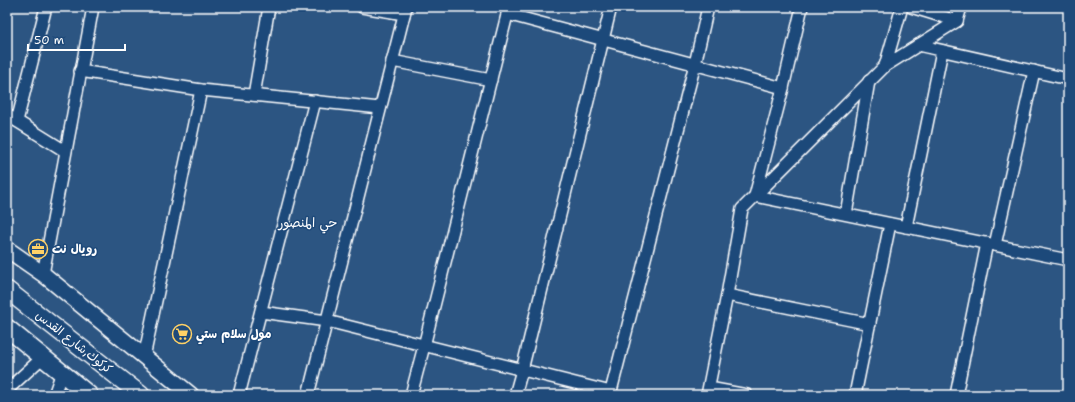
<svg xmlns="http://www.w3.org/2000/svg" width="1075" height="402" viewBox="0 0 1075 402" font-family="'Shantell Sans','Playpen Sans Arabic',sans-serif">
<rect width="100%" height="100%" fill="#2c5582"/>
<filter id="ink" filterUnits="userSpaceOnUse"><feTurbulence type="fractalNoise" baseFrequency=".025" numOctaves="2"/><feDisplacementMap in="SourceGraphic" scale="8" xChannelSelector="R" yChannelSelector="G"/><feConvolveMatrix kernelMatrix="1 2 1 2 8 2 1 2 1" color-interpolation-filters="sRGB"/></filter>
<g filter="url(#ink)">
<g fill="none" stroke-linecap="round" stroke-linejoin="round">
<defs>
<g id="street">
<polyline points="362,7 404,14"/>
<polyline points="802,7 783,88 755,196 1068,260"/>
<polyline points="911,7 957,21"/>
<polyline points="507,14 783,88"/>
<polyline points="918,45 1068,79"/>
<polyline points="392,61 491,80"/>
<polyline points="885,66 902,7"/>
<polyline points="80,71 201,90 380,108"/>
<polyline points="254,95 269,7"/>
<polyline points="7,115 65,151"/>
<polyline points="17,121 46,7"/>
<polyline points="846,214 869,81"/>
<polyline points="906,227 942,51"/>
<polyline points="995,245 1034,71"/>
<polyline points="43,274 93,7"/>
<polyline points="727,295 870,324"/>
<polyline points="261,312 327,321 611,392"/>
<polyline points="144,357 201,90"/>
<polyline points="709,388 747,395"/>
<polyline points="7,390 43,357"/>
<polyline points="54,395 62,372"/>
<polyline points="239,395 315,101"/>
<polyline points="308,395 406,7"/>
<polyline points="411,395 424,346 509,7"/>
<polyline points="515,395 522,370 611,7"/>
<polyline points="610,395 695,64 708,7"/>
<polyline points="707,395 727,295 742,209 885,66 957,21 961,7"/>
<polyline points="855,395 890,224"/>
<polyline points="956,395 987,243"/>
</g>
<polyline id="secondary" points="7,249 43,274 191,395"/>
<g id="primary">
<polyline points="7,290 141,395"/>
<polyline points="7,328 89,395"/>
</g>
</defs>
<use href="#street" stroke="#fff" stroke-width="14"/>
<use href="#secondary" stroke="#fff" stroke-width="18"/>
<use href="#primary" stroke="#fff" stroke-width="20"/>
<use href="#street" stroke="#1f4a7a" stroke-width="11"/>
<use href="#secondary" stroke="#1f4a7a" stroke-width="15"/>
<use href="#primary" stroke="#1f4a7a" stroke-width="17"/>
</g>
</g>
<defs>
<symbol id="office-ring" viewBox="-11 -11 22 22"><circle r="9.5" fill="#1f4a7a" stroke="#ffd166" stroke-width="1.5"/><path d="M-6-3h4V-5.5h4V-3h4V5H-6ZM-1-4.5V-3h2v-1.5ZM-6 0V1H6V0Z" fill="#ffd166"/></symbol>
<symbol id="supermarket-ring" viewBox="-11 -11 22 22"><circle r="9.5" fill="#1f4a7a" stroke="#ffd166" stroke-width="1.5"/><path d="M-6-5.5h2.5l.6 2H6L4.5 2H-2.5L-4.4-4H-6ZM-1.5 3.2a1.3 1.3 0 1 0 .1 0ZM3 3.2a1.3 1.3 0 1 0 .1 0Z" fill="#ffd166"/></symbol>
</defs>
<g fill-rule="evenodd">
<use href="#office-ring" x="27" y="238" width="22" height="22"/>
<use href="#supermarket-ring" x="171" y="323" width="22" height="22"/>
</g>
<g text-anchor="middle" stroke-width="3" stroke-linejoin="round" paint-order="stroke">
<g font-size="12" font-weight="bold" fill="#fff" stroke="#1f4a7a" text-anchor="start">
<text x="52" y="253">رويال نت</text>
<text x="196" y="338">مول سلام ستي</text>
</g>
<g font-size="12" fill="#fff" stroke="#1f4a7a">
<text transform="translate(74 342) rotate(38)" y="4">كركوك,شارع القدس</text>
</g>
<g font-size="13" fill="#fff" stroke="#1f4a7a">
<text x="308" y="227">حي المنصور</text>
</g>
</g>
<rect width="1075" height="402" fill="none" stroke="#1f4a7a" stroke-width="24"/>
<rect x="12" y="12" width="1051" height="378" fill="none" stroke="#fff" stroke-width="1.5" filter="url(#ink)"/>
<path d="M28 44v6h97v-6" fill="none" stroke="#ffffff" stroke-width="2"/>
<text x="34" y="44" font-size="12" fill="#ffffff" stroke="#1f4a7a" stroke-width="3" paint-order="stroke">50 m</text>
</svg>
